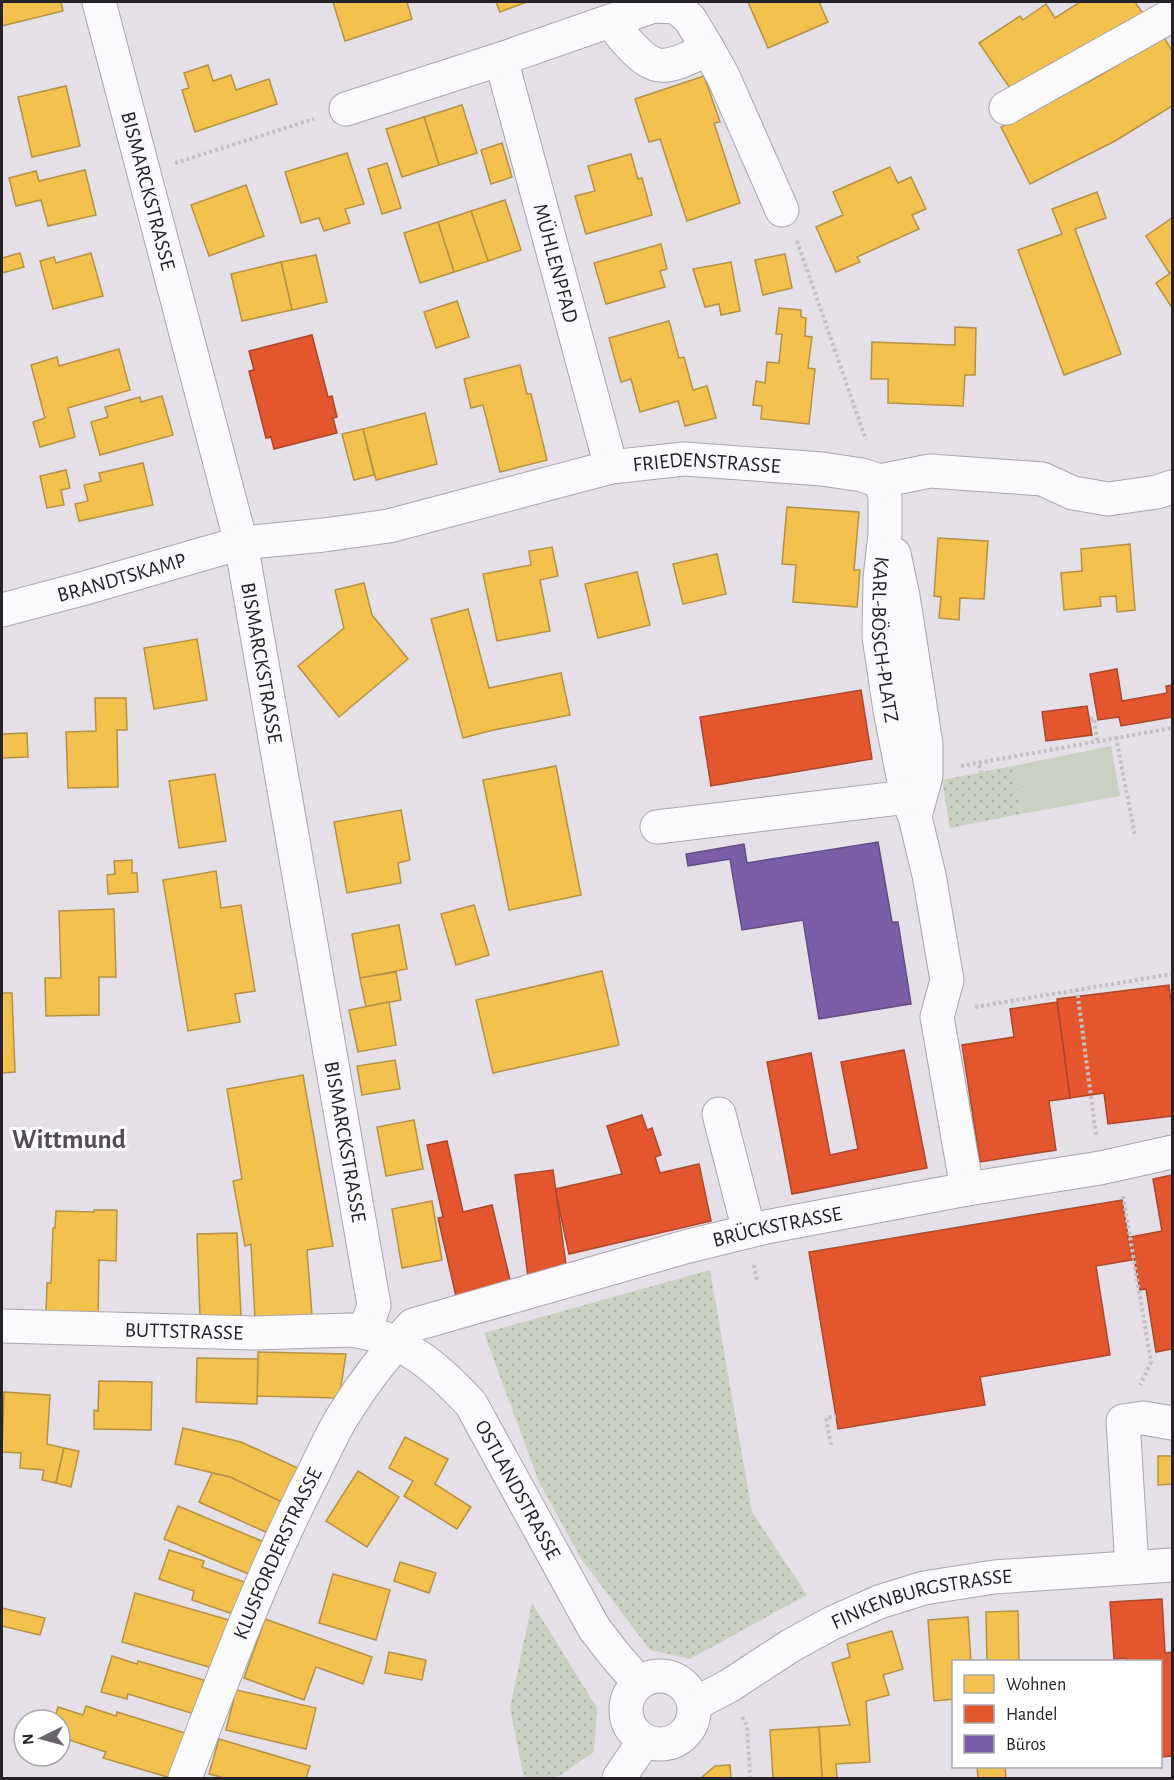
<svg xmlns="http://www.w3.org/2000/svg" width="1174" height="1780" viewBox="0 0 1174 1780" font-family="'Alegreya Sans',sans-serif">
<defs>
<pattern id="grass-dots" width="8" height="8" patternUnits="userSpaceOnUse" patternTransform="scale(1.5)"><rect width="8" height="8" fill="#cad1c2"/><path d="M2 2h.1M6 6h.1" fill="none" stroke="#adb3a7" stroke-width="1.8" stroke-linecap="round"/></pattern>
</defs>
<rect width="100%" height="100%" fill="#e5e0e8"/>
<g fill="url(#grass-dots)">
<polygon points="1013,766 1021,814 950,828 942,780"/>
<polygon points="710,1270 752,1512 807,1595 690,1659 650,1650 582,1560 539,1482 484,1333"/>
<polygon points="532,1603 597,1708 594,1752 556,1778 524,1778 510,1708"/>
</g>
<polygon fill="#cad1c2" points="1111,746 1120,796 1021,814 1013,766"/>
<g fill="#f2c14e" stroke="#b59143" stroke-width="1.5">
<polygon points="2,2 61,2 63,11 2,26"/>
<polygon points="333,2 407,2 412,19 345,41"/>
<polygon points="496,2 527,2 500,12"/>
<polygon points="748,2 819,2 828,22 768,48"/>
<polygon points="1080,2 1135,2 1144,15 1014,94 979,43 1020,16 1023,20 1046,4 1055,18"/>
<polygon points="1164,37 1172,51 1172,106 1115,141 1030,184 1001,127 1092,80"/>
<polygon points="208,65 213,81 231,75 236,90 269,79 277,104 195,132 182,90 189,88 184,73"/>
<polygon points="704,76 720,122 714,123 740,203 687,221 660,139 649,142 635,99"/>
<polygon points="66,86 80,146 32,157 18,97"/>
<polygon points="462,105 477,153 439,165 424,117"/>
<polygon points="424,117 439,165 402,177 386,129"/>
<polygon points="502,143 512,177 491,184 481,150"/>
<polygon points="347,153 364,204 345,209 350,223 324,231 319,218 301,223 285,172"/>
<polygon points="631,154 638,179 642,178 652,215 586,234 575,196 595,191 588,166"/>
<polygon points="387,163 401,208 382,214 368,169"/>
<polygon points="890,167 898,183 911,177 926,209 912,215 919,229 857,257 860,262 836,272 816,227 843,215 833,192"/>
<polygon points="85,170 96,215 48,226 41,200 16,206 9,178 36,171 39,181"/>
<polygon points="246,185 264,236 209,256 191,205"/>
<polygon points="1097,192 1106,218 1075,229 1121,354 1064,375 1018,250 1062,234 1052,209"/>
<polygon points="505,200 521,250 488,261 471,211"/>
<polygon points="471,211 488,261 454,272 438,222"/>
<polygon points="1172,218 1172,272 1170,274 1146,236"/>
<polygon points="438,222 454,272 420,283 404,233"/>
<polygon points="661,244 667,269 660,271 665,287 606,304 594,263"/>
<polygon points="20,253 24,267 2,273 2,258"/>
<polygon points="91,253 103,296 53,309 40,261 54,257 56,263"/>
<polygon points="785,254 792,288 763,295 755,260"/>
<polygon points="316,255 327,302 292,310 281,262"/>
<polygon points="281,262 292,310 242,321 231,274"/>
<polygon points="731,262 740,311 721,315 719,304 705,307 693,269"/>
<polygon points="1172,272 1172,308 1156,283"/>
<polygon points="457,301 469,337 436,348 424,312"/>
<polygon points="779,308 801,310 801,317 806,318 805,336 812,337 808,368 815,369 809,424 761,419 762,406 753,405 756,381 765,383 767,362 779,363 782,334 776,334"/>
<polygon points="669,321 679,358 684,357 693,390 707,386 716,418 685,426 678,401 640,412 631,379 621,382 609,338"/>
<polygon points="955,327 976,328 975,375 965,375 963,406 888,403 888,379 871,379 872,342 955,345"/>
<polygon points="119,349 130,390 68,408 75,437 40,447 33,422 45,418 31,365 57,357 59,366"/>
<polygon points="520,365 527,394 531,394 547,460 500,472 483,405 471,408 464,379"/>
<polygon points="162,396 173,435 100,455 91,422 108,417 105,407 140,397 141,402"/>
<polygon points="425,413 437,464 376,480 363,429"/>
<polygon points="363,429 374,475 354,480 342,434"/>
<polygon points="143,463 153,505 79,521 75,504 88,501 84,485 101,481 99,473"/>
<polygon points="66,470 70,488 61,490 64,505 47,508 40,476"/>
<polygon points="787,507 859,512 854,570 860,570 857,607 793,602 796,565 782,564"/>
<polygon points="938,538 988,541 984,599 960,598 959,620 939,618 941,597 934,596"/>
<polygon points="1130,544 1135,610 1117,612 1116,596 1100,597 1101,606 1064,610 1061,573 1082,571 1081,549"/>
<polygon points="552,547 558,576 540,580 550,631 497,641 483,574 531,565 529,551"/>
<polygon points="717,554 726,594 683,604 673,564"/>
<polygon points="637,572 650,625 598,638 585,584"/>
<polygon points="364,583 372,615 408,659 339,717 298,666 344,628 335,590"/>
<polygon points="468,609 489,688 561,673 570,715 489,731 463,738 431,619"/>
<polygon points="197,639 207,700 154,709 144,648"/>
<polygon points="95,698 126,698 127,730 117,730 118,787 68,788 66,732 96,731"/>
<polygon points="27,733 28,757 2,758 2,734"/>
<polygon points="556,766 581,895 509,910 483,780"/>
<polygon points="215,774 226,841 179,848 169,781"/>
<polygon points="401,810 410,860 398,863 401,883 347,893 334,822"/>
<polygon points="132,860 132,873 137,873 138,892 108,894 107,875 115,874 114,861"/>
<polygon points="216,871 221,908 241,905 255,991 235,994 240,1022 188,1031 163,880"/>
<polygon points="474,905 489,955 456,965 441,914"/>
<polygon points="114,909 116,977 99,977 99,1015 46,1016 45,978 61,978 59,911"/>
<polygon points="399,925 407,969 360,978 352,934"/>
<polygon points="602,971 619,1045 493,1073 476,1000"/>
<polygon points="396,972 401,1000 366,1007 360,978"/>
<polygon points="2,993 12,993 15,1072 2,1073"/>
<polygon points="389,1002 396,1045 358,1052 349,1010"/>
<polygon points="395,1060 400,1089 362,1095 357,1066"/>
<polygon points="303,1075 333,1246 307,1250 312,1315 255,1320 251,1244 245,1246 233,1181 242,1179 227,1089"/>
<polygon points="414,1120 423,1169 386,1176 377,1127"/>
<polygon points="432,1201 442,1260 402,1268 392,1209"/>
<polygon points="94,1210 117,1210 116,1261 99,1260 98,1317 46,1315 47,1283 51,1283 53,1228 55,1228 56,1211 94,1212"/>
<polygon points="237,1233 241,1316 200,1317 197,1234"/>
<polygon points="258,1352 346,1354 339,1398 257,1396"/>
<polygon points="197,1358 258,1359 257,1404 196,1402"/>
<polygon points="99,1381 152,1382 151,1430 94,1429 94,1410 98,1411"/>
<polygon points="4,1392 50,1395 47,1444 64,1448 56,1483 42,1480 44,1470 20,1468 21,1453 2,1452"/>
<polygon points="183,1428 241,1442 300,1469 284,1503 230,1477 175,1464"/>
<polygon points="405,1437 448,1459 435,1484 471,1507 457,1529 404,1496 413,1481 389,1468"/>
<polygon points="64,1448 79,1451 71,1487 56,1483"/>
<polygon points="1158,1456 1172,1456 1172,1484 1158,1485"/>
<polygon points="358,1471 399,1497 367,1547 326,1521"/>
<polygon points="212,1473 230,1477 284,1503 270,1534 199,1502"/>
<polygon points="178,1506 264,1542 251,1575 164,1539"/>
<polygon points="169,1550 204,1561 202,1567 247,1583 236,1615 192,1600 194,1591 159,1579"/>
<polygon points="400,1562 436,1573 429,1593 394,1581"/>
<polygon points="333,1574 390,1590 376,1640 319,1623"/>
<polygon points="135,1593 229,1620 216,1669 122,1642"/>
<polygon points="2,1608 45,1618 40,1635 2,1626"/>
<polygon points="1018,1611 1019,1662 987,1662 986,1612"/>
<polygon points="968,1617 971,1662 954,1662 954,1699 934,1701 928,1620"/>
<polygon points="265,1619 372,1657 363,1684 316,1667 304,1700 244,1678"/>
<polygon points="892,1631 903,1669 883,1675 889,1695 866,1701 870,1762 836,1764 837,1778 822,1778 819,1727 850,1725 832,1663 850,1657 847,1644"/>
<polygon points="389,1652 426,1660 422,1680 385,1673"/>
<polygon points="112,1656 137,1664 138,1661 207,1681 198,1715 128,1694 127,1699 101,1692"/>
<polygon points="236,1690 316,1708 306,1749 226,1730"/>
<polygon points="86,1706 116,1716 117,1712 185,1733 171,1778 103,1758 106,1752 60,1737 60,1720 54,1720 58,1707 83,1715"/>
<polygon points="819,1727 822,1778 773,1778 770,1730"/>
<polygon points="219,1739 310,1766 306,1778 225,1778 209,1774"/>
<polygon points="730,1765 731,1778 701,1778 715,1766"/>
<polygon points="977,1766 1005,1766 1006,1778 978,1778"/>
</g>
<g fill="#e4572e" stroke="#ab472c" stroke-width="1.5">
<polygon points="312,335 328,397 332,396 337,417 333,418 337,433 274,449 271,437 266,438 249,371 254,370 249,351"/>
<polygon points="1117,669 1122,701 1167,693 1166,686 1172,685 1172,717 1121,726 1119,717 1098,720 1090,674"/>
<polygon points="861,690 872,759 711,786 700,717"/>
<polygon points="1087,706 1092,735 1046,741 1042,712"/>
<polygon points="1169,985 1172,1011 1172,1116 1108,1124 1104,1093 1070,1098 1057,999"/>
<polygon points="1057,1002 1070,1098 1049,1101 1056,1150 980,1162 962,1045 1014,1037 1010,1009"/>
<polygon points="904,1050 927,1168 792,1194 767,1062 811,1053 830,1155 858,1149 841,1062"/>
<polygon points="642,1115 647,1130 652,1128 661,1155 655,1157 660,1173 699,1164 711,1221 569,1254 555,1189 622,1174 607,1126"/>
<polygon points="447,1141 463,1212 492,1205 511,1284 456,1296 438,1218 443,1217 427,1145"/>
<polygon points="553,1170 567,1272 528,1277 515,1175"/>
<polygon points="1172,1175 1172,1349 1156,1352 1146,1289 1140,1290 1130,1237 1162,1231 1153,1179"/>
<polygon points="1122,1200 1132,1260 1096,1266 1110,1355 980,1377 985,1405 838,1429 809,1252"/>
<polygon points="1162,1599 1165,1653 1172,1652 1172,1756 1160,1757 1160,1662 1127,1662 1126,1658 1114,1659 1110,1602"/>
</g>
<polygon fill="#7b5ea7" stroke="#624c81" stroke-width="1.5" points="878,842 892,922 898,922 911,1004 819,1019 803,920 742,930 730,859 688,866 686,854 744,844 747,863"/>
<g fill="none" stroke-linecap="round" stroke-linejoin="round">
<defs>
<g id="minor">
<path id="s1" d="M99,2L241,543L374,1305L365,1332"/>
<path id="s2" d="M610,21L654,6L676,7L690,19L708,49C694,55 675,67 659,65C641,63 621,34 610,21L501,59L611,467"/>
<polyline points="708,49 723,76 782,210"/>
<polyline points="1006,108 1167,18"/>
<polyline points="346,109 501,59"/>
<path id="s3" d="M880,481L885,496V534L880,578L879,637L890,710L907,797L915,817L929,875L947,980L937,1017L967,1189"/>
<polyline points="894,554 903,596 926,744 926,776 915,816"/>
<path id="s4" d="M2,610L85,588L241,543L324,535L389,526L611,467L684,459L822,469L862,475L880,481L930,471L1042,479L1073,493L1108,499L1157,492L1172,487"/>
<polyline points="657,827 907,797"/>
<polyline points="719,1114 749,1231"/>
<path id="s5" d="M2,1326L254,1333L351,1330C401,1336 438,1368 471,1404L594,1628L614,1654L639,1683"/>
<polyline points="1132,1567 1123,1421 1143,1418 1172,1423"/>
<circle cx="660" cy="1710" r="34"/>
<path id="s6" d="M694,1704L729,1686L790,1646L830,1624L879,1602L924,1588L994,1577L1172,1565"/>
<path id="s7" d="M185,1778C222,1681 259,1582 306,1488C318,1466 328,1441 341,1419C361,1386 386,1353 413,1325L685,1247L766,1227L967,1189L1100,1168L1172,1152"/>
<polyline points="619,1778 644,1741"/>
</g>
</defs>
<use href="#minor" stroke="#a9a5ab" stroke-width="35"/>
<g stroke="#c2c0c3" stroke-width="4" stroke-dasharray="3 3" stroke-linecap="butt">
<polyline points="175,163 314,119"/>
<polyline points="797,241 866,440"/>
<polyline points="1090,719 1094,718 1097,740"/>
<polyline points="1116,737 1135,836"/>
<polyline points="979,765 981,772"/>
<polyline points="961,766 1172,728"/>
<polyline points="1077,989 1096,1135"/>
<polyline points="975,1007 1172,974"/>
<polyline points="1123,1196 1151,1362 1140,1385"/>
<polyline points="754,1265 757,1282"/>
<polyline points="831,1445 826,1418 836,1416"/>
<polyline points="742,1717 747,1726 750,1778"/>
</g>
<use href="#minor" stroke="#fbfafc" stroke-width="33"/>
</g>
<g text-anchor="middle" stroke-width="6" stroke-linejoin="round" paint-order="stroke">
<g font-size="21" fill="#262228" stroke="#fff">
<text dy="7" stroke="none"><textPath href="#s1" startOffset="195">BISMARCKSTRASSE</textPath></text>
<text dy="7" stroke="none"><textPath href="#s2" startOffset="568">MÜHLENPFAD</textPath></text>
<text dy="7" stroke="none"><textPath href="#s4" startOffset="723">FRIEDENSTRASSE</textPath></text>
<text dy="7" stroke="none"><textPath href="#s4" startOffset="124">BRANDTSKAMP</textPath></text>
<text dy="7" stroke="none"><textPath href="#s3" startOffset="160">KARL-BÖSCH-PLATZ</textPath></text>
<text dy="7" stroke="none"><textPath href="#s1" startOffset="681">BISMARCKSTRASSE</textPath></text>
<text dy="7" stroke="none"><textPath href="#s1" startOffset="1167">BISMARCKSTRASSE</textPath></text>
<text dy="7" stroke="none"><textPath href="#s7" startOffset="888">BRÜCKSTRASSE</textPath></text>
<text dy="7" stroke="none"><textPath href="#s5" startOffset="182">BUTTSTRASSE</textPath></text>
<text dy="7" stroke="none"><textPath href="#s5" startOffset="591">OSTLANDSTRASSE</textPath></text>
<text dy="7" stroke="none"><textPath href="#s7" startOffset="243">KLUSFORDERSTRASSE</textPath></text>
<text dy="7" stroke="none"><textPath href="#s6" startOffset="254">FINKENBURGSTRASSE</textPath></text>
</g>
<g font-size="27" font-weight="bold" fill="#534b58" stroke="#fff">
<text x="69" y="1148">Wittmund</text>
</g>
</g>
<rect width="1174" height="1780" fill="none" stroke="#262228" stroke-width="6"/>
<rect x="952" y="1660" width="210" height="108" fill="#ffffff" stroke="#a8a7a9" stroke-width="1.5"/>
<rect x="964" y="1675" width="30" height="18" fill="#f2c14e" stroke="#a8a7a9" stroke-width="1.5"/>
<text x="1006" y="1690" font-size="18" fill="#262228">Wohnen</text>
<rect x="964" y="1705" width="30" height="18" fill="#e4572e" stroke="#a8a7a9" stroke-width="1.5"/>
<text x="1006" y="1720" font-size="18" fill="#262228">Handel</text>
<rect x="964" y="1735" width="30" height="18" fill="#7b5ea7" stroke="#a8a7a9" stroke-width="1.5"/>
<text x="1006" y="1750" font-size="18" fill="#262228">Büros</text>
<g transform="translate(42 1738) rotate(265)"><circle r="28" fill="#ffffff" stroke="#a8a7a9" stroke-width="1.5"/>
<path d="M0-4.5L10 22L0 15L-10 22Z" fill="#69646b"/>
<text y="-9" font-size="16" font-weight="bold" text-anchor="middle" fill="#262228">N</text>
</g>
</svg>
